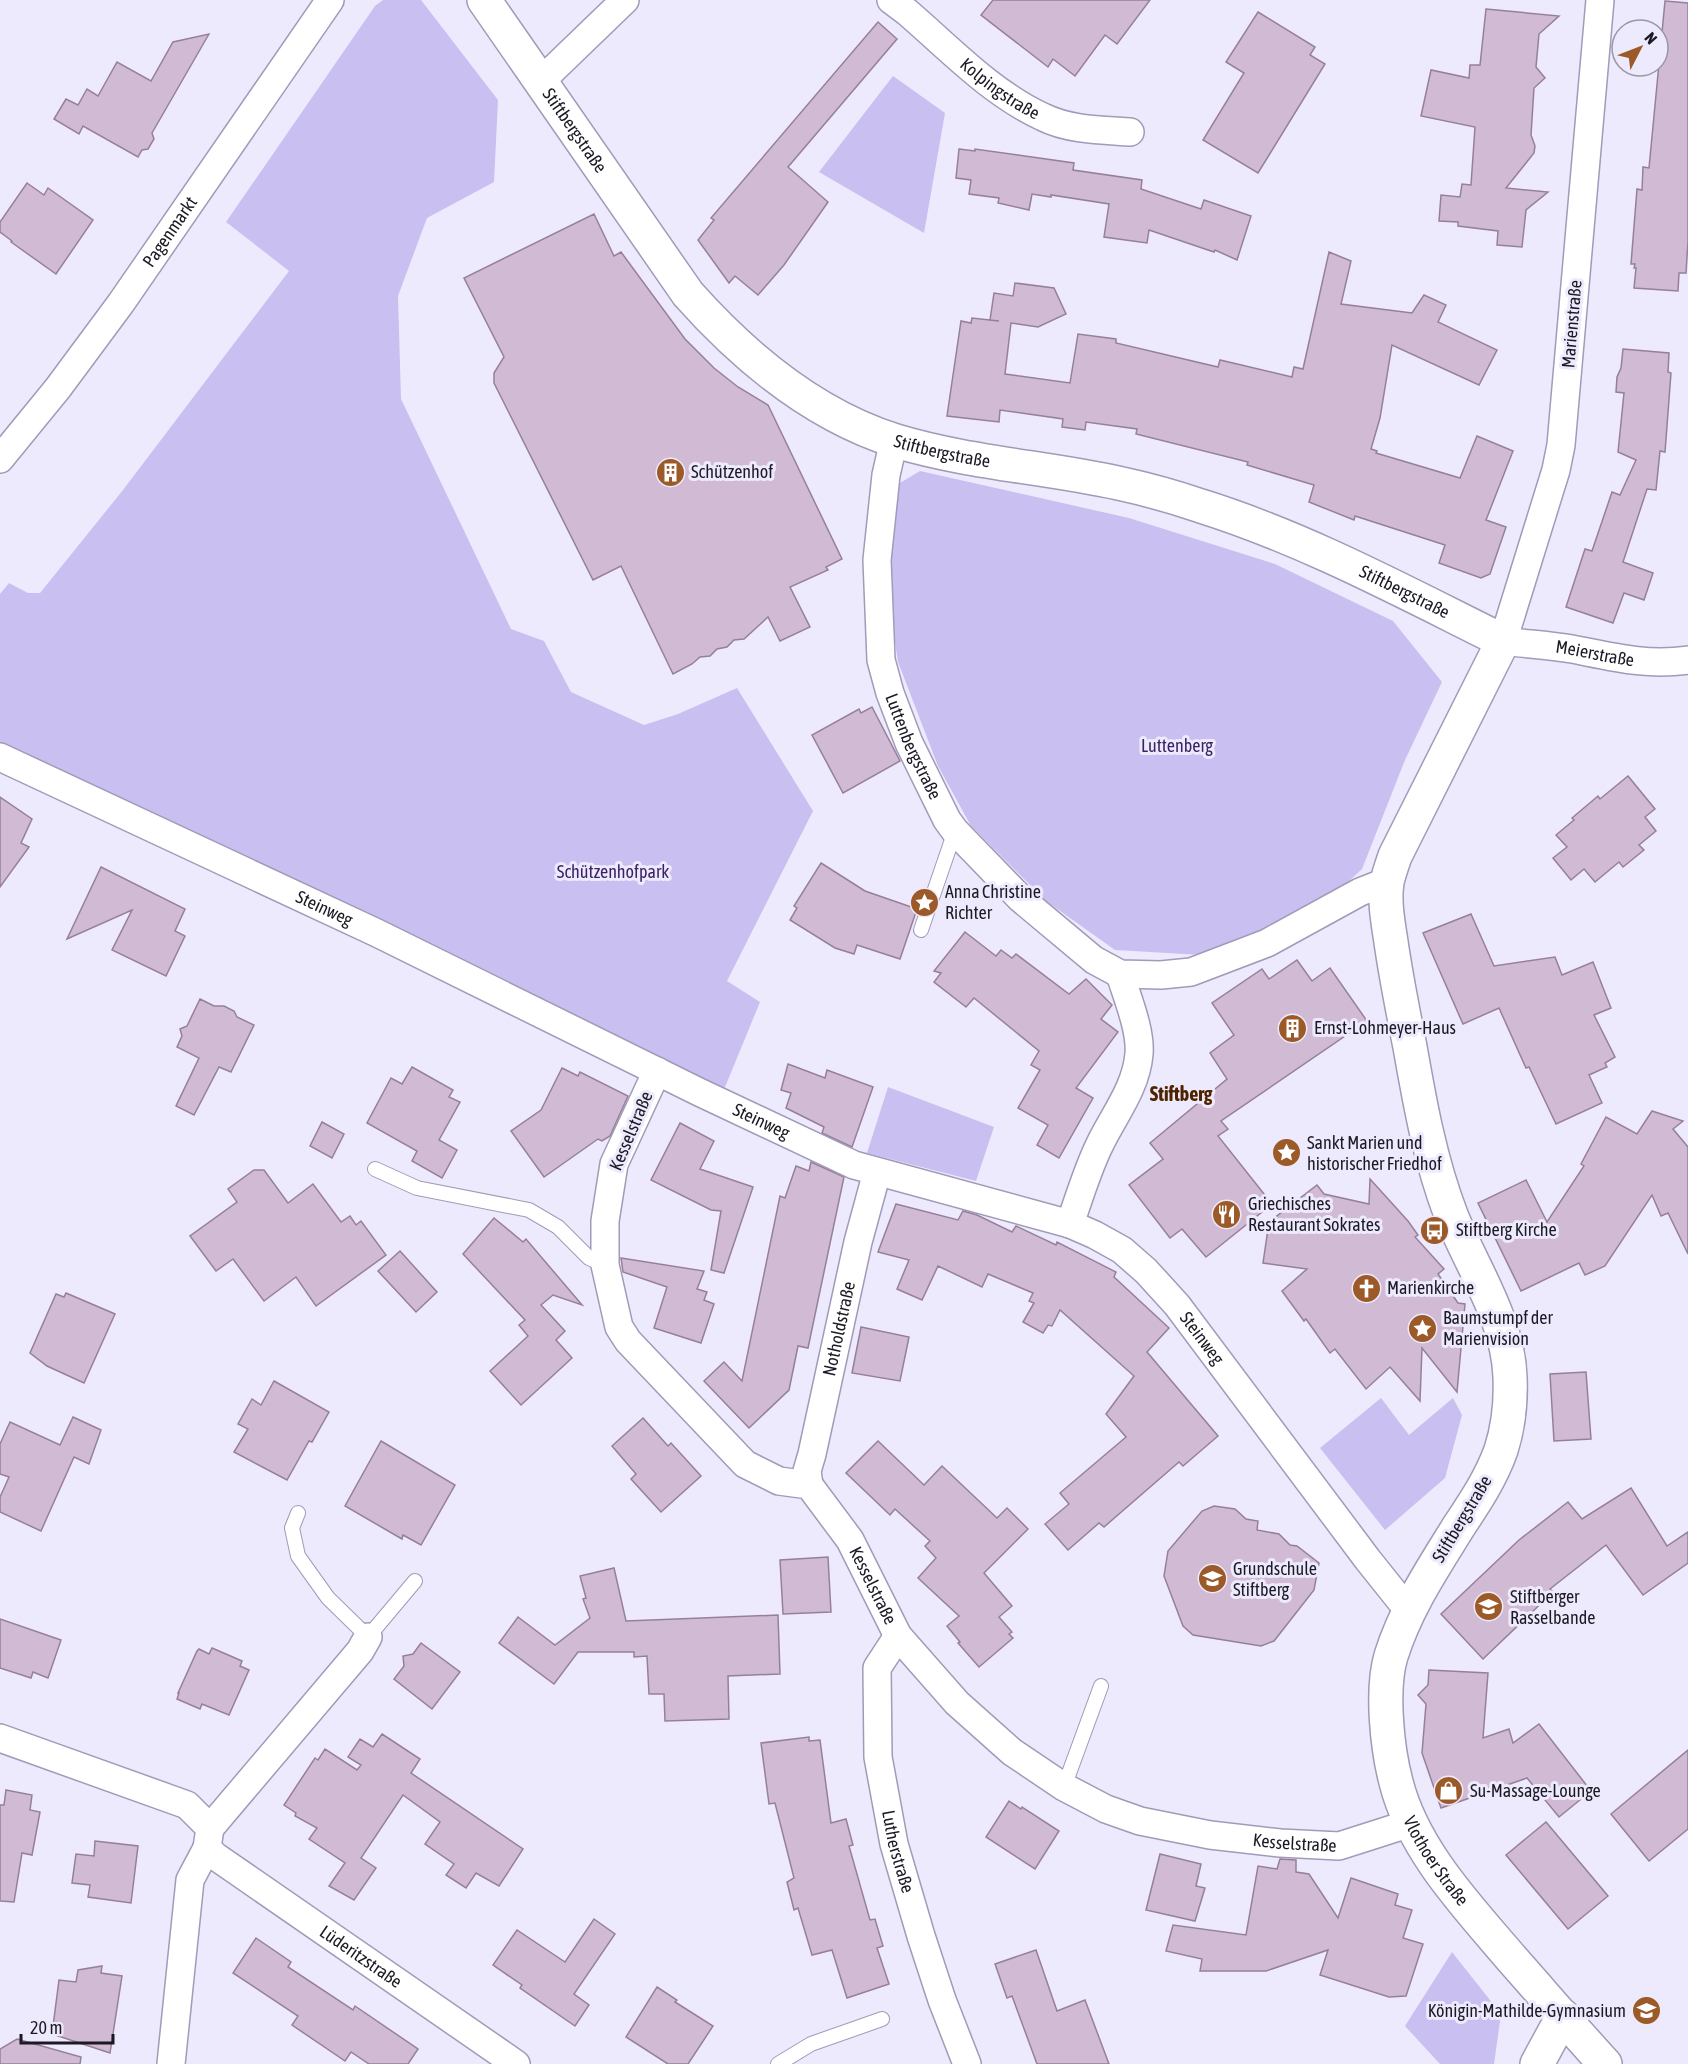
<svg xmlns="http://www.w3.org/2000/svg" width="1688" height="2064" viewBox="0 0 1688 2064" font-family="'Asap Condensed',sans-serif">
<rect width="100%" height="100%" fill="#eeeafd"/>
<g fill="#cabff1">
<polygon points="383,0 421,0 498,100 494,182 427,218 398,296 401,399 511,629 544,641 571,692 644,725 678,714 737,688 813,811 727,981 760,1002 723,1092 0,743 0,594 9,583 28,593 40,593 123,490 289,271 226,222 375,6"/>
<polygon points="893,76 945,113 924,233 819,172"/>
<polygon points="920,471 1129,518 1275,564 1393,621 1442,682 1405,760 1362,869 1336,893 1296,916 1202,955 1115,950 1046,901 971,826 938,766 898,662 888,594 895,486"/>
<polygon points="888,1087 994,1127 976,1181 867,1153"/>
<polygon points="1381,1398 1409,1435 1453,1398 1462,1415 1445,1478 1385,1530 1320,1448"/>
<polygon points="1452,1952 1501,2014 1494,2064 1440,2064 1405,2026"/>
</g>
<g fill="#d1bad4" stroke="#968099" stroke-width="1.5">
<polygon points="993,0 1150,0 1117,44 1105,35 1075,76 1053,59 1048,67 981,15"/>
<polygon points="1665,1 1688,3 1688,241 1686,273 1679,273 1678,291 1634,288 1636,268 1634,268 1635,264 1631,264 1637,189 1642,190 1643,167 1649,168"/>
<polygon points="1486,9 1559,16 1539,34 1536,67 1545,78 1534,88 1531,135 1535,146 1534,153 1506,188 1548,192 1526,210 1522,247 1497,245 1498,231 1458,226 1458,222 1439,221 1441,195 1460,197 1462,184 1471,185 1475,127 1421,116 1431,70 1469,78 1470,65 1480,65"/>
<polygon points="1258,12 1315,47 1310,55 1325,64 1258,173 1203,140 1244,73 1226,62"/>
<polygon points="878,22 897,39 788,167 828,202 784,265 758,295 735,276 729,283 698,240 714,220 711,218"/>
<polygon points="209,34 152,133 154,139 148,149 142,150 138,157 83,126 79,134 54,119 66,99 78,105 87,89 98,96 117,62 151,81 173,42"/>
<polygon points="959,149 975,151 975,149 1074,163 1073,170 1142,180 1141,189 1201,209 1204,200 1251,216 1237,260 1215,250 1214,252 1149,230 1147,243 1104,237 1109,204 1051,195 1051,197 1032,194 1029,210 998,203 999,198 969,194 971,180 956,178"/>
<polygon points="27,183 44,195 48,188 93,220 56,274 11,242 12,241 0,232 0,222"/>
<polygon points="594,214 614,256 621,252 685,339 714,368 738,387 768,405 842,559 826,567 828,570 790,587 810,627 780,641 768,617 744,639 734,640 727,647 717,649 710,656 700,657 692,664 673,674 621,566 593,580 494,383 494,373 504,357 464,278"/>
<polygon points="1329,252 1351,261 1341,304 1412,313 1424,295 1446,305 1438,322 1497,350 1479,385 1392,345 1380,418 1371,449 1377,451 1376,453 1460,478 1477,436 1513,451 1486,520 1506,527 1490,574 1481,578 1439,563 1445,545 1355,516 1354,520 1309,502 1314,485 1247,465 1248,462 1136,434 1137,429 1086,422 1085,430 1062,427 1063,419 1000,410 999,422 947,416 961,321 971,323 972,318 999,321 990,320 994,293 1013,296 1015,283 1054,288 1066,314 1038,327 1011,323 1005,374 1070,383 1078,334 1116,339 1116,343 1218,367 1220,360 1292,377 1294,367 1303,369"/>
<polygon points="1623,349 1669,353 1668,372 1671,373 1665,452 1660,451 1656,490 1647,489 1623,562 1653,573 1644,600 1624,593 1613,623 1566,607 1585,549 1592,551 1612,492 1620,495 1636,460 1618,452 1624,393 1616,392 1617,377 1621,368"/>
<polygon points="872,707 900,761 843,793 812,735 859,709 861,713"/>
<polygon points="1628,776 1655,809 1645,817 1656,831 1639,845 1644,850 1623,867 1619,862 1595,882 1584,869 1571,880 1553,858 1567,847 1556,835 1574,820 1572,818 1598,796 1600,799"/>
<polygon points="0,797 32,819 21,843 29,847 0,887"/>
<polygon points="821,863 865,891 917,909 900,959 857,945 854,954 835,948 790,920 797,908 794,906"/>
<polygon points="101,867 185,909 175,931 185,936 166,976 112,950 132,910 67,939"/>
<polygon points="1471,914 1494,966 1555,957 1562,975 1593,962 1611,1008 1594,1015 1615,1057 1605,1063 1607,1067 1589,1075 1602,1103 1556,1124 1529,1067 1526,1068 1499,1008 1463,1024 1423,933"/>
<polygon points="965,932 996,956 1001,950 1012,958 1016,954 1069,994 1086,979 1112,1005 1101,1019 1118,1032 1076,1088 1093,1098 1059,1158 1037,1145 1048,1125 1018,1108 1040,1070 1031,1065 1039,1051 974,998 966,1007 934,982 941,973 934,971"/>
<polygon points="1297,960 1312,981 1330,968 1367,1021 1221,1121 1228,1129 1218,1136 1272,1204 1206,1257 1182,1229 1170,1238 1129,1185 1163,1159 1150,1143 1227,1079 1210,1053 1234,1035 1212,1003 1262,969 1269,979"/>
<polygon points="200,999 214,1006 224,1006 234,1011 237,1017 254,1025 231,1072 219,1067 194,1115 176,1106 199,1058 177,1047 182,1036 180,1029 187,1026"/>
<polygon points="788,1064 825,1078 827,1070 873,1087 852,1147 822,1133 824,1127 786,1108 791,1093 781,1090"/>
<polygon points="412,1067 453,1090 449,1097 460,1102 439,1140 457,1150 442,1178 412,1161 417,1151 367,1123 391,1078 402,1084"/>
<polygon points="562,1068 578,1076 580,1072 628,1096 610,1136 602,1141 598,1139 544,1177 511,1131 541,1110"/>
<polygon points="1652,1111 1683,1121 1673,1129 1688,1147 1688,1254 1668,1213 1661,1216 1652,1195 1605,1266 1585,1275 1579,1263 1521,1291 1478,1203 1526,1180 1547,1222 1584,1166 1581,1164 1606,1117 1637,1134"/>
<polygon points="322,1122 344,1134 332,1158 310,1146"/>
<polygon points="680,1123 714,1141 700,1169 753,1187 724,1273 711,1270 721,1211 711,1210 651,1180"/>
<polygon points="811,1162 844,1177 808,1348 798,1346 789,1390 749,1428 704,1381 724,1362 742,1381 780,1196 785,1198 796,1166 809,1171"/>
<polygon points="254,1170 264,1170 288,1203 313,1184 341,1222 350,1216 356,1225 361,1221 386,1255 316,1306 296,1277 264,1301 233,1259 216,1271 190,1236 237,1202 228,1189"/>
<polygon points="1370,1179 1408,1221 1418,1235 1415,1237 1444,1269 1438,1274 1458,1303 1465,1304 1457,1392 1422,1348 1420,1401 1390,1367 1366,1389 1335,1349 1330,1353 1306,1319 1304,1321 1282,1291 1307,1269 1263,1263 1269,1222 1317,1185 1324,1194 1369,1204"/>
<polygon points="896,1204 958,1220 963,1211 977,1215 1012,1232 1016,1226 1056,1245 1057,1242 1116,1272 1114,1277 1169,1328 1147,1352 1218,1436 1183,1466 1179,1462 1104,1527 1099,1523 1068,1550 1045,1524 1069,1504 1060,1493 1126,1437 1106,1414 1134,1376 1060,1310 1052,1326 1048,1325 1043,1333 1023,1322 1034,1303 1029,1301 1033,1293 988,1274 982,1287 938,1266 922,1300 897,1289 909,1260 878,1252"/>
<polygon points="494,1218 523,1242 526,1239 582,1305 553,1295 541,1305 565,1331 556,1340 572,1358 521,1405 490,1371 528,1336 519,1325 525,1320 463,1254"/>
<polygon points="400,1251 437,1292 416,1312 378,1271"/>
<polygon points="621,1258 704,1271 697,1289 707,1292 704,1300 714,1304 701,1343 654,1328 667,1287 623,1272"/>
<polygon points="66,1293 115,1314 84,1383 47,1366 30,1353 56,1294 64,1297"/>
<polygon points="861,1327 909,1337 900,1381 852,1373"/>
<polygon points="1586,1372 1591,1439 1554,1441 1550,1374"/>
<polygon points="274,1381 329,1412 312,1442 309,1441 287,1480 234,1452 248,1429 238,1424 252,1399 261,1405"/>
<polygon points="73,1417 101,1430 89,1464 74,1457 41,1531 0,1512 0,1497 9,1477 0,1474 0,1444 10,1422 60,1445"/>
<polygon points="643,1418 668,1446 671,1443 701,1476 661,1512 631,1479 636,1474 612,1446"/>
<polygon points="381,1441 455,1485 421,1545 403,1535 402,1539 345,1506"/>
<polygon points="878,1441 924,1485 942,1466 997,1518 1007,1508 1028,1529 984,1573 1012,1606 999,1617 1012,1632 1009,1634 1013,1638 979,1667 958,1643 960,1642 947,1626 959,1616 918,1578 936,1558 925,1546 930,1541 895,1509 890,1515 846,1473"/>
<polygon points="1631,1488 1667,1546 1688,1532 1688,1563 1643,1595 1606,1545 1550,1589 1553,1592 1483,1659 1441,1614 1519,1540 1568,1502 1582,1519"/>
<polygon points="1214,1506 1235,1509 1246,1519 1258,1521 1257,1530 1279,1534 1290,1545 1297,1546 1319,1563 1314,1590 1274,1641 1261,1646 1193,1635 1183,1626 1164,1576 1168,1551 1202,1511"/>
<polygon points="828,1557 831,1612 783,1614 780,1560"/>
<polygon points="614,1568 626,1621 778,1615 780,1674 728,1676 729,1719 665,1721 664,1694 649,1694 647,1656 634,1657 634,1652 578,1652 554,1684 499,1643 518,1617 555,1645 590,1618 583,1599 586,1598 580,1576"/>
<polygon points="0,1619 61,1640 48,1678 33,1672 31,1678 0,1668"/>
<polygon points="421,1643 460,1672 432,1709 394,1679 404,1666 403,1656 413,1654"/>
<polygon points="212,1648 242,1661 240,1666 249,1670 229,1715 202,1704 200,1709 177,1699 179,1693 178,1693 197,1651 199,1649 209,1654"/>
<polygon points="1429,1670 1488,1673 1483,1738 1509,1729 1513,1743 1539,1724 1591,1791 1559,1817 1527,1778 1441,1808 1422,1753 1426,1704 1418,1695 1428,1685"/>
<polygon points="382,1734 420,1759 411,1773 523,1849 499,1886 476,1873 466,1888 446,1875 454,1864 425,1844 440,1822 403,1795 361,1858 376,1868 354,1900 329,1886 345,1863 309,1839 317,1828 295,1816 296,1813 284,1805 315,1758 318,1760 325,1749 357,1770 361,1765 348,1757 360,1739 373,1747"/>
<polygon points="809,1737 809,1741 820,1740 831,1823 846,1819 853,1845 849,1846 870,1920 875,1919 883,1946 877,1948 889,1984 847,1998 832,1950 812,1955 798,1908 794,1910 787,1882 794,1878 775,1803 769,1804 761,1743"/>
<polygon points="1688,1750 1688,1829 1649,1861 1611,1814"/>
<polygon points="6,1790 32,1795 30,1810 40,1812 32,1855 22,1853 14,1902 0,1901 0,1805 4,1805"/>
<polygon points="1009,1801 1021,1809 1022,1807 1059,1831 1035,1869 986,1837"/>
<polygon points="1546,1822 1608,1896 1568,1929 1506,1855"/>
<polygon points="95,1841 138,1846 131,1903 88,1897 90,1885 72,1883 76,1854 94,1856"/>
<polygon points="1160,1854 1201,1864 1196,1886 1205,1888 1195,1921 1146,1910"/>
<polygon points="1280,1859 1296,1860 1296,1872 1309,1874 1338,1918 1351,1878 1398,1894 1395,1905 1412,1910 1403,1938 1423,1944 1406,1996 1389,1997 1320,1975 1328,1950 1266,1971 1200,1971 1202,1959 1166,1951 1173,1925 1246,1935 1258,1866 1277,1869"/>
<polygon points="594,1919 615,1934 574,1994 589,2005 575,2026 520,1988 522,1985 493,1965 517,1930 565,1962"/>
<polygon points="256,1938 291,1962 288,1967 353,2010 355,2006 418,2049 408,2064 369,2064 351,2052 345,2061 292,2025 298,2016 233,1973"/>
<polygon points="1036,1950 1057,2011 1085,2000 1109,2064 1037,2064 1012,1996 1007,1998 995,1964"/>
<polygon points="102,1966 101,1973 122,1976 110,2053 52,2034 59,1980 76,1982 78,1970"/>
<polygon points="657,1987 677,2000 675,2002 713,2026 688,2064 668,2064 626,2037"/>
<polygon points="17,2039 81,2057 80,2064 0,2064 0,2049"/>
</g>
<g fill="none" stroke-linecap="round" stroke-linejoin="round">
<defs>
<g id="service">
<polyline points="921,930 955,831"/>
<polyline points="375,1169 417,1188 529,1210 558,1227 589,1258 605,1265"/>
<polyline points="298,1513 292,1528 298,1556 328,1598 368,1637 415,1581"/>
<polyline points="1064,1787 1101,1686"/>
<polyline points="778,2064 811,2044 882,2019"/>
</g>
<g id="minor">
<path id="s1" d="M891,0L907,12C950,49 991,93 1043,117C1069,130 1101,130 1130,132"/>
<path id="s2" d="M1600,0L1561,445L1556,470L1503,641C1526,644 1549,645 1572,649C1613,657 1646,666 1688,660"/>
<polyline points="540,82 625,0"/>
<path id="s3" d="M894,440L886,475L877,560L881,660L890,693L909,743L947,820L955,831L1021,899L1094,960L1120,974L1161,975L1191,972L1267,943L1360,892L1388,881"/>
<path id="s4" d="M0,459L58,388L121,303L330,0"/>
<path id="s5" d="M0,757L377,933L699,1092L854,1165L1070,1224L1095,1235L1122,1250L1146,1271L1177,1305L1368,1560L1408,1610"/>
<path id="s6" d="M657,1071L614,1164L605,1221V1265L619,1327L628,1341L745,1464L779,1481L809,1485L850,1540L898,1636L957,1703L1012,1752L1064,1787L1106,1809L1140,1821L1210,1835L1280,1843L1339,1846L1411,1823"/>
<path d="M1070,1224C1079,1198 1087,1171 1099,1146C1113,1116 1136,1089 1139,1054C1141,1030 1127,997 1120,974"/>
<path id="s7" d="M809,1485L807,1471L812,1454L858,1242L877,1172"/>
<path id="s8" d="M898,1636L877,1668L878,1757L894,1844L921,1936L942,2000L967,2064"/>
<path id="s9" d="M0,1738L187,1805L210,1828L207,1848L215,1856L516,2064"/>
<polyline points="210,1828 360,1651 368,1637"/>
<polyline points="171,2064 190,1880 207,1848"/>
</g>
<g id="tertiary">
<path id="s10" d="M484,0L688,294C745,358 813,415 896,441C969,463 1045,467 1118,483C1146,489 1175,497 1201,506C1306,539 1404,592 1503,641L1395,856C1392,865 1389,873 1387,882C1384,902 1388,922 1391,942C1396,977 1403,1012 1410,1047C1420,1104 1430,1160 1451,1215C1472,1268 1508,1318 1510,1377C1511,1400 1508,1428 1501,1450C1491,1478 1475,1502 1459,1526C1433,1568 1406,1608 1391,1656C1381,1689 1387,1748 1396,1782C1413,1850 1467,1906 1512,1959C1543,1994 1573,2029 1605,2064"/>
<polyline points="1537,2064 1563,2016"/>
</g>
</defs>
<use href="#service" stroke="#a19ab8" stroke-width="16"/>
<use href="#minor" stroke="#a19ab8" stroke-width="30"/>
<use href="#tertiary" stroke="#a19ab8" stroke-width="36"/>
<use href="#service" stroke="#fff" stroke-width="14"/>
<use href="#minor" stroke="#fff" stroke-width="27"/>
<use href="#tertiary" stroke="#fff" stroke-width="33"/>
</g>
<defs>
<symbol id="building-disc" viewBox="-11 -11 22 22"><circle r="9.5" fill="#9c5a28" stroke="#eeeafd"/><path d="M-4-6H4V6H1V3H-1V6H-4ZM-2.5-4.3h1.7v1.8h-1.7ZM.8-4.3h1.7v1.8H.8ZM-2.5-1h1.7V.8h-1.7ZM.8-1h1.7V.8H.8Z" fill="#fff"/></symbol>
<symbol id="sight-disc" viewBox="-11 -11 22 22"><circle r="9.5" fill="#9c5a28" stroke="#eeeafd"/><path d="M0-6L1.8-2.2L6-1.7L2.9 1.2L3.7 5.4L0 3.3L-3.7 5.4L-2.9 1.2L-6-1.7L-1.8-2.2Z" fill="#fff"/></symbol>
<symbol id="restaurant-disc" viewBox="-11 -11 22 22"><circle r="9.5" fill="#9c5a28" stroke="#eeeafd"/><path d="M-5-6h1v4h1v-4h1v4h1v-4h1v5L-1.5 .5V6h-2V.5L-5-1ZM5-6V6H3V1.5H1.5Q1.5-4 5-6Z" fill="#fff"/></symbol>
<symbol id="bus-disc" viewBox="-11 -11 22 22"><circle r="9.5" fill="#9c5a28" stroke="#eeeafd"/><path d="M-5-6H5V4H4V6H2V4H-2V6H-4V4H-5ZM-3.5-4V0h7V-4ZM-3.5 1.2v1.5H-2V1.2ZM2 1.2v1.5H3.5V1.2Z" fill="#fff"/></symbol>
<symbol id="church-disc" viewBox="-11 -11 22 22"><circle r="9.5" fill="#9c5a28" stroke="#eeeafd"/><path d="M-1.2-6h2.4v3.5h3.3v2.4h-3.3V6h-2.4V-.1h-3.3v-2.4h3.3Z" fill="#fff"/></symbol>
<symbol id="school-disc" viewBox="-11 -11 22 22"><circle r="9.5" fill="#9c5a28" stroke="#eeeafd"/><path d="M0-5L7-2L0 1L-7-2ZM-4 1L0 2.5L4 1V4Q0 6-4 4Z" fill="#fff"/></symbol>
<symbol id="shop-disc" viewBox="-11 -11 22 22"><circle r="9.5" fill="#9c5a28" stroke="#eeeafd"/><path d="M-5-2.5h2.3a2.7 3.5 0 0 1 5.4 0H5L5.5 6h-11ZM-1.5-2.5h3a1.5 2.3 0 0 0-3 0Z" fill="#fff"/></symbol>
</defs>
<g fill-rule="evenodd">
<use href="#building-disc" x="654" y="456" width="33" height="33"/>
<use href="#sight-disc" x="908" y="886" width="33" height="33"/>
<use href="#building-disc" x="1276" y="1012" width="33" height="33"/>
<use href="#sight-disc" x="1270" y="1136" width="33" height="33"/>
<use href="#restaurant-disc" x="1210" y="1198" width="33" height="33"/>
<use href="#bus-disc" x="1418" y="1214" width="33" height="33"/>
<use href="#church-disc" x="1350" y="1272" width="33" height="33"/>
<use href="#sight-disc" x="1406" y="1312" width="33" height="33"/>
<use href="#school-disc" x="1196" y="1562" width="33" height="33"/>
<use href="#school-disc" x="1472" y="1590" width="33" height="33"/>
<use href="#shop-disc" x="1432" y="1774" width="33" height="33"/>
<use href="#school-disc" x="1630" y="1994" width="33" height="33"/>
</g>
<g text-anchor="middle" stroke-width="6" stroke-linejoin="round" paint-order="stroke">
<g font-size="18" fill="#1c1924" stroke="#eeeafd">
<text dy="6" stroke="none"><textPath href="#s1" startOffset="141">Kolpingstraße</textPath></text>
<text dy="6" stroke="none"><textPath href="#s10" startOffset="159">Stiftbergstraße</textPath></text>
<text dy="6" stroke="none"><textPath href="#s4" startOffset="284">Pagenmarkt</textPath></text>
<text transform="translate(1572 324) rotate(-85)" y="6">Marienstraße</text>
<text dy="6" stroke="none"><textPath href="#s10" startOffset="663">Stiftbergstraße</textPath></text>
<text dy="6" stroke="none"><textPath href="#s10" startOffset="1149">Stiftbergstraße</textPath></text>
<text dy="6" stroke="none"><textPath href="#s2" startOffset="744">Meierstraße</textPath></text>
<text dy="6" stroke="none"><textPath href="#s3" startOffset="314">Luttenbergstraße</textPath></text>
<text dy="6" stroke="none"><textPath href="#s5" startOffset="358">Steinweg</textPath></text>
<text dy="6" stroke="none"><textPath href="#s5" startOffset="844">Steinweg</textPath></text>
<text transform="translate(631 1131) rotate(-67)" y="6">Kesselstraße</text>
<text dy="6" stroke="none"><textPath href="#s7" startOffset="160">Notholdstraße</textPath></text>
<text dy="6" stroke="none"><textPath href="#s5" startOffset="1348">Steinweg</textPath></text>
<text transform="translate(1462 1519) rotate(-59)" y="6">Stiftbergstraße</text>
<text dy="6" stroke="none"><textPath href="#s6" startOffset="642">Kesselstraße</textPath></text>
<text dy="6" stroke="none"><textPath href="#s6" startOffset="1164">Kesselstraße</textPath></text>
<text dy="6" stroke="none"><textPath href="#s8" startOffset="224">Lutherstraße</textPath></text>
<text dy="6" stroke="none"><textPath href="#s10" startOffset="2565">Vlothoer Straße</textPath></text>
<text dy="6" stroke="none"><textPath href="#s9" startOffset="440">Lüderitzstraße</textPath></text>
</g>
<g font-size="18" fill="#1c1924" stroke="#eeeafd" text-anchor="start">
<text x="691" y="478">Schützenhof</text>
<text x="945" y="898">Anna Christine<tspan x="945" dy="21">Richter</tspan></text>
<text x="1314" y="1034">Ernst-Lohmeyer-Haus</text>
<text x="1307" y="1149">Sankt Marien und<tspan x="1307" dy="21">historischer Friedhof</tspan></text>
<text x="1248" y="1210">Griechisches<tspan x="1248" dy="21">Restaurant Sokrates</tspan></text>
<text x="1456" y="1236">Stiftberg Kirche</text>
<text x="1387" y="1294">Marienkirche</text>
<text x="1443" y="1324">Baumstumpf der<tspan x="1443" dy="21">Marienvision</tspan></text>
<text x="1233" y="1575">Grundschule<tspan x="1233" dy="21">Stiftberg</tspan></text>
<text x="1510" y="1603">Stiftberger<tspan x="1510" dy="21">Rasselbande</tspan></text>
<text x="1470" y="1797">Su-Massage-Lounge</text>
<text x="1626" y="2017" text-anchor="end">Königin-Mathilde-Gymnasium</text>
</g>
<g font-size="18" fill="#3a2364" stroke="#eeeafd">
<text x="1177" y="752">Luttenberg</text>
<text x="613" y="878">Schützenhofpark</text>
</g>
<g font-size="20" font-weight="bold" fill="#4e2300" stroke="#eeeafd">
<text x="1181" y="1101">Stiftberg</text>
</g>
</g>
<g transform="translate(1640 48) rotate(48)"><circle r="28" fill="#eeeafd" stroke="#9a96a6" stroke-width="1.5"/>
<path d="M0-4.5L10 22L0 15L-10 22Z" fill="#9c5a28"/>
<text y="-9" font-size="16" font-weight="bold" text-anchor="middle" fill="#1c1924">N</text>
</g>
<path d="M21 2034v9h92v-9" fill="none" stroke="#1c1924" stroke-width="3"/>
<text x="30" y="2034" font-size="18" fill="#1c1924" stroke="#eeeafd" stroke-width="4.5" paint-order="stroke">20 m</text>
</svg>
